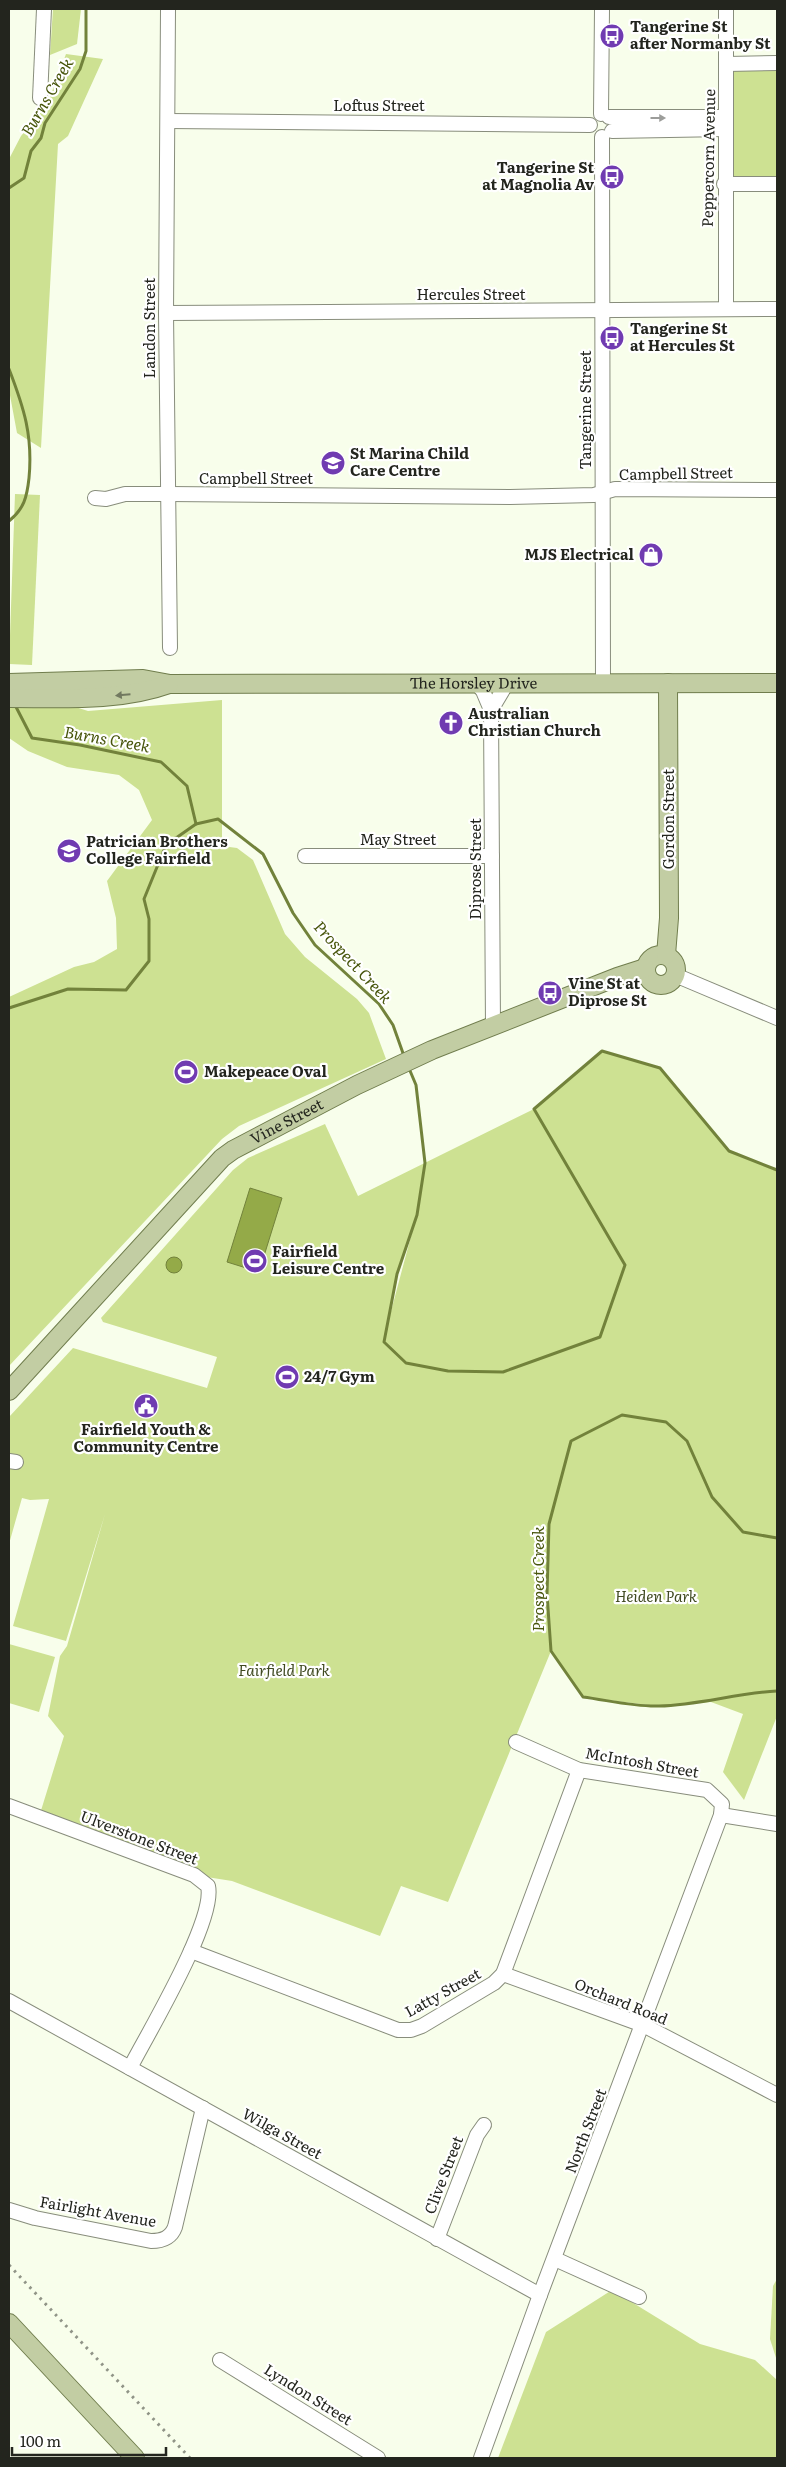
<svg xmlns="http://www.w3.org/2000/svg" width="786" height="2467" viewBox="0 0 786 2467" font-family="Literata,serif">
<rect width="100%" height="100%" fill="#f8feeb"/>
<g fill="#cde192" fill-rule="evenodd">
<polygon points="53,9 81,9 77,44 50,55"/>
<polygon points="66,54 103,59 68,136 58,144 41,448 17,433 9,390 9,159 21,136 47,105"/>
<polygon points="731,68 777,68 777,176 732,176"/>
<polygon points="15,494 40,495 32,665 9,664"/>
<polygon points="9,698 47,698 88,711 222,700 222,846 237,848 253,860 285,934 305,957 357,999 369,1013 386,1059 239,1126 222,1139 9,1366 9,997 74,967 94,962 117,949 116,918 107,881 152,820 139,790 119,775 67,767 28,751 9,738"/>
<path d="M602,1051L660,1068L729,1151L777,1170V1716L744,1800L723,1772L743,1714L711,1702L657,1706L583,1697L551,1651L448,1902L401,1886L380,1936L232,1881L194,1875L39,1817L64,1736L48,1716L60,1656L67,1646L105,1514L66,1641L13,1626L49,1499L30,1500L22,1498L9,1544V1417L73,1348L207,1388L217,1357L103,1322L101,1318L233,1170L248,1158L325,1124L358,1196L534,1109ZM413,1225H414L386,1330L397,1274Z"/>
<polygon points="9,1644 55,1657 39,1712 9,1703"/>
<polygon points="777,2279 777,2361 770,2339 773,2286"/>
<polygon points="612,2290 700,2344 755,2360 777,2380 777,2458 498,2458 546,2332"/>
</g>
<g fill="#94aa48" stroke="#72823b">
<polygon points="250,1188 282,1198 259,1272 227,1262"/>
<circle cx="174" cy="1265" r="8"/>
</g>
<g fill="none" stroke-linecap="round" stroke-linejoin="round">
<g stroke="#72823b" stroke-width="3">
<polyline points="9,188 24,178 31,151 41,138 45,123 80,69 86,51 86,9"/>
<path d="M9,369C24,408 33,436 29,478C27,497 24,509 9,521"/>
<polyline points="14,703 32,738 80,745 161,762 187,786 196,824"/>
<polyline points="9,1008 68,989 126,990 149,961 149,919 144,899 166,845 196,824 218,819 263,854 293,913 315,945 379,1004 393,1025 404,1056"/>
<polyline points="408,1066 416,1085 425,1163 417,1215 397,1274 384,1342 406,1363 448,1371 503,1372 600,1337 625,1265 534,1109 602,1051 660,1068 729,1151 777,1170"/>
<path d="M777,1538L743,1532L712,1497L687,1441L666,1422L622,1415L571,1441L549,1524L547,1594L551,1651L583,1697C607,1700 634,1707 659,1706C699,1705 737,1693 777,1691"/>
</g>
<defs>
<g id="minor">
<polyline points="168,9 166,313 170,648"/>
<polyline points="727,64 777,63"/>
<polyline points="40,98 44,9"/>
<polyline points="601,114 602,9"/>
<polyline points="609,117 726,117"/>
<polyline points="168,121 590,125"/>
<polyline points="612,131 726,129"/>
<polyline points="602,137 603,683"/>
<polyline points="724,184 777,184"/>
<polyline points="726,309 726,9"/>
<polyline points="166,313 777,309"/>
<polyline points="95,498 106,499 125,494 169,494 510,497 594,495 615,489 777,490"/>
<polyline points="476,683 483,691 491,710 493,1027"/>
<polyline points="491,710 507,683"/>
<polyline points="305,856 492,856"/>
<polyline points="675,975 777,1018"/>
<polyline points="9,1461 16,1462"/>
<path d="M9,1806L194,1875L208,1886C216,1920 148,2033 130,2068"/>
<polyline points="721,1815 777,1824"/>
<polyline points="191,1951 398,2030 411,2030 422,2026 494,1983 503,1974 579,1770"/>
<polyline points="503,1974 643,2025 777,2095"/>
<polyline points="9,2001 540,2295"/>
<path d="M9,2210L35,2218L151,2241C162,2241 171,2238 175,2227L203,2108"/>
<polyline points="437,2239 477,2135 484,2125"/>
<polyline points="555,2259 639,2297"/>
<polyline points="220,2360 378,2458"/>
<polyline points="481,2458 540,2295 721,1815 722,1804 707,1790 579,1770 516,1742"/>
</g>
<g id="major">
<path id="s1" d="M9,683L143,679L170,684L777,683"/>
<path d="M9,698C62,698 119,702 169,684"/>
<circle cx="661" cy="970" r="15"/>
<polyline points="666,955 669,918 668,683"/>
<path id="s2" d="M9,1391L222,1158L233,1150L357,1085L432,1050L617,977L645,968"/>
<polyline points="9,2323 135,2458"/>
</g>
</defs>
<use href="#minor" stroke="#888d7c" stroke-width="16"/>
<use href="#major" stroke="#707d4d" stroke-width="20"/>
<use href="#minor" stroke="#fff" stroke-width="14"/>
<use href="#major" stroke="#c2cda3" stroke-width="18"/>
<polyline stroke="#909487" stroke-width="3" stroke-dasharray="2.5 5" stroke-linecap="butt" points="9,2265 190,2458"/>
</g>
<defs><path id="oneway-solid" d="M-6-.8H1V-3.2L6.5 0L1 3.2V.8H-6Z" transform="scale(1.25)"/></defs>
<use fill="#9c9d9a" href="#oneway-solid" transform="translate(658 118)"/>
<use fill="#727960" href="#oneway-solid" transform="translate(123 695) rotate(175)"/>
<defs>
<symbol id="bus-disc" viewBox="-11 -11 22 22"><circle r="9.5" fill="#703bb1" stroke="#fff"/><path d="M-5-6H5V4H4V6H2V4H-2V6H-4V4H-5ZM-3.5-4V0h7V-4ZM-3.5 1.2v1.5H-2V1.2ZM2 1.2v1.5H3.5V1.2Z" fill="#fff"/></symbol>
<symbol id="school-disc" viewBox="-11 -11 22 22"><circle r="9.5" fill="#703bb1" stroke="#fff"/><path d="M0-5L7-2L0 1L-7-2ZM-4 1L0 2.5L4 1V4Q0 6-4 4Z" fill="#fff"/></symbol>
<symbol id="shop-disc" viewBox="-11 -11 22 22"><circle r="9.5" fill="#703bb1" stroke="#fff"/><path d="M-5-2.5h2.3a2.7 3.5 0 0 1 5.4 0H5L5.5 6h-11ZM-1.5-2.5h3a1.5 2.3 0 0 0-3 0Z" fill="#fff"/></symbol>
<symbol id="church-disc" viewBox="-11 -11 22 22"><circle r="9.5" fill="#703bb1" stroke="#fff"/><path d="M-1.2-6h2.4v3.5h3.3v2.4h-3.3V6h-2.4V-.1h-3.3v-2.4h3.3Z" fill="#fff"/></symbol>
<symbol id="stadium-disc" viewBox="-11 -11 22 22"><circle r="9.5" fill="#703bb1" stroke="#fff"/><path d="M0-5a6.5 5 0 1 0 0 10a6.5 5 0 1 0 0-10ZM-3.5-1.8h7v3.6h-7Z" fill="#fff"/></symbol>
<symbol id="civic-disc" viewBox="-11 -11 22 22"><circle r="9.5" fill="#703bb1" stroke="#fff"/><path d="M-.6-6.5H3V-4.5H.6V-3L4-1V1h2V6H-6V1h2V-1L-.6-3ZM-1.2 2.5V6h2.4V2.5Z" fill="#fff"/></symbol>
</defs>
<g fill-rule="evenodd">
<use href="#bus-disc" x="598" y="22" width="28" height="28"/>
<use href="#bus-disc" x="598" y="163" width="28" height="28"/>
<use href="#bus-disc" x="598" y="324" width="28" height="28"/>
<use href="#school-disc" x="319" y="449" width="28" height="28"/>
<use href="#shop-disc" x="637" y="541" width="28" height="28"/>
<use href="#church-disc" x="437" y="709" width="28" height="28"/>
<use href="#school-disc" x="55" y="837" width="28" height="28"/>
<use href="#bus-disc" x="536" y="979" width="28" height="28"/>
<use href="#stadium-disc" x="172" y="1058" width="28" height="28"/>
<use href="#stadium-disc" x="241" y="1247" width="28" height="28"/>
<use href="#stadium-disc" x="273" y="1363" width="28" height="28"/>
<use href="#civic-disc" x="132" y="1392" width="28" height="28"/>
</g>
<g text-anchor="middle" stroke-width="4.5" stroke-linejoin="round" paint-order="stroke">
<g font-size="15" font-weight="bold" fill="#23251e" stroke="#fff" text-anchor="start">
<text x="630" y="32">Tangerine St<tspan x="630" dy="17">after Normanby St</tspan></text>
<text x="594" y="173" text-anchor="end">Tangerine St<tspan x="594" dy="17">at Magnolia Av</tspan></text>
<text x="630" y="334">Tangerine St<tspan x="630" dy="17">at Hercules St</tspan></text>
<text x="350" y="459">St Marina Child<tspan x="350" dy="17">Care Centre</tspan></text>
<text x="634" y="560" text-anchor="end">MJS Electrical</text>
<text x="468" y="719">Australian<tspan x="468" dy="17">Christian Church</tspan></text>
<text x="86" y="847">Patrician Brothers<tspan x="86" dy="17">College Fairfield</tspan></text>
<text x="568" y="989">Vine St at<tspan x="568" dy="17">Diprose St</tspan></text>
<text x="204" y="1077">Makepeace Oval</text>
<text x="272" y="1257">Fairfield<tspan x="272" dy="17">Leisure Centre</tspan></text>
<text x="304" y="1382">24/7 Gym</text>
<text x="146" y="1435" text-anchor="middle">Fairfield Youth &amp;<tspan x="146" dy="17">Community Centre</tspan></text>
</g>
<g font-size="15" fill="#23251e" stroke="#fff">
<text x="379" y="111">Loftus Street</text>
<text transform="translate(709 158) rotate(-89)" y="5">Peppercorn Avenue</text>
<text x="471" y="300">Hercules Street</text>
<text transform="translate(150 328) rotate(-90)" y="5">Landon Street</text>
<text transform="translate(586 410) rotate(-90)" y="5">Tangerine Street</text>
<text transform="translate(676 474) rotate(-1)" y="5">Campbell Street</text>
<text x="256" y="484">Campbell Street</text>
<text dy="5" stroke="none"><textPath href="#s1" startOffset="465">The Horsley Drive</textPath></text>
<text transform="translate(669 819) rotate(-90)" y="5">Gordon Street</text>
<text x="398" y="845">May Street</text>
<text transform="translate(476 869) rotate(-90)" y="5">Diprose Street</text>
<text dy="5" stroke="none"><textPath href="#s2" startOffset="390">Vine Street</textPath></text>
<text transform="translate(642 1763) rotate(10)" y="5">McIntosh Street</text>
<text transform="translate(139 1838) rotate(21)" y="5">Ulverstone Street</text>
<text transform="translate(443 1993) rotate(-29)" y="5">Latty Street</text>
<text transform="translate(621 2002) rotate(22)" y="5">Orchard Road</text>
<text transform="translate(586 2131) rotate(-69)" y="5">North Street</text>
<text transform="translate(282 2134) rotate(29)" y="5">Wilga Street</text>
<text transform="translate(444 2175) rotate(-69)" y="5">Clive Street</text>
<text transform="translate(98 2212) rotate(10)" y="5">Fairlight Avenue</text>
<text transform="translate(308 2395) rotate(32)" y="5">Lyndon Street</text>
</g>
<g font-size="15" font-style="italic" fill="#3f4920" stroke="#fff">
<text x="656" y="1602">Heiden Park</text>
<text x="284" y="1676">Fairfield Park</text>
</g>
<g font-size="16" font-style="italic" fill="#47550b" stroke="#fff">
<text transform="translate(47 97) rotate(-60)" y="6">Burns Creek</text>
<text transform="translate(107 739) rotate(10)" y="6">Burns Creek</text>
<text transform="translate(353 962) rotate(47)" y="6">Prospect Creek</text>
<text transform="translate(538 1579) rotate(-90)" y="6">Prospect Creek</text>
</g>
</g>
<rect width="786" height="2467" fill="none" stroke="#23251e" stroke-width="20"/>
<path d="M12 2447v8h154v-8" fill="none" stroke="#23251e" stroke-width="2.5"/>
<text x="20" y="2447" font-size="15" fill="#23251e" stroke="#ffffff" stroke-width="4" paint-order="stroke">100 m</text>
</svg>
